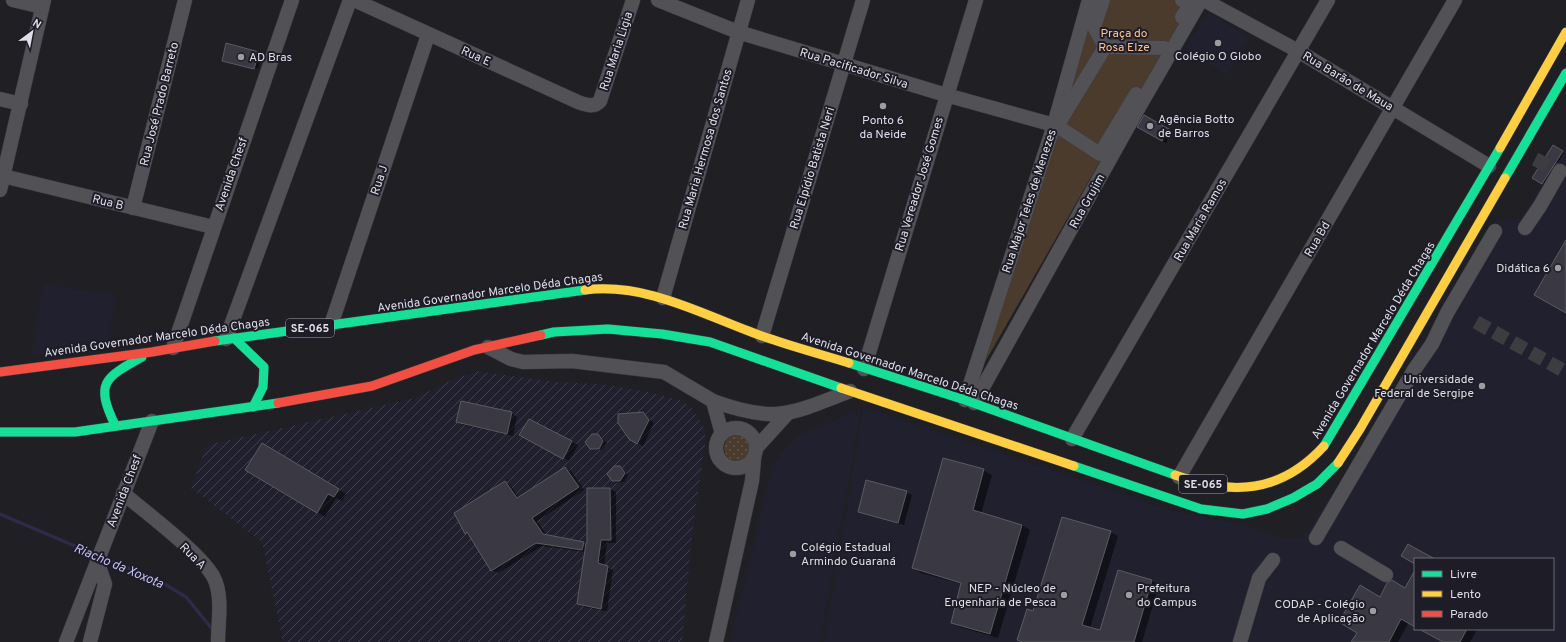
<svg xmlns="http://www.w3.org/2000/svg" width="1566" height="642" viewBox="0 0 1566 642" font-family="Overpass,sans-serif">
<defs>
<pattern id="industrial-furrows" width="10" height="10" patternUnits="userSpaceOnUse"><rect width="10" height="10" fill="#21202f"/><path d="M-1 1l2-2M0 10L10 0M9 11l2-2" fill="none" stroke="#41404d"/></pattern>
<pattern id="grass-dots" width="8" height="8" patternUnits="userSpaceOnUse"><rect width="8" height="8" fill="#4b3b2d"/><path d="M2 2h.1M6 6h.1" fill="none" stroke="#64574b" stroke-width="1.8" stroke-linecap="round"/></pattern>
</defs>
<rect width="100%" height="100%" fill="#1f1f24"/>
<g fill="#21202f" fill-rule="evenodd">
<polygon points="1208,12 1250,38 1227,75 1185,48"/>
<path d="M1553,145L1563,151L1566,145V642H824L863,407L1171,510L1247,526L1281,538H1301L1306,533L1360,451L1423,347L1433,324L1496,220L1520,219L1542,184L1532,178ZM1415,559H1553V629H1415Z"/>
<polygon points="43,284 116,295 108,343 31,356"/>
<polygon points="861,408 820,642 730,642 772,467 784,449 799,436"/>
</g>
<polygon fill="url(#industrial-furrows)" points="477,371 555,382 601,384 653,393 679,400 691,407 703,426 706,438 692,533 682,642 283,642 262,542 191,488 207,445 415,398 447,382"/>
<circle fill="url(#grass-dots)" cx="737" cy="448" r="13"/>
<polygon fill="#4b3b2d" points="1095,0 1182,0 1191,3 985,362"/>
<g fill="#0007">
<polygon points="227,45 262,55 258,69 223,61"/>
<polygon points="1145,116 1172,132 1166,143 1139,127"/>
<polygon points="1553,146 1564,153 1544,184 1533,177"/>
<polygon points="511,413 517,417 513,436 463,425 458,422"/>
<polygon points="642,413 654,423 643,446 637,443"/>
<polygon points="529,420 578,445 569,461 526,438"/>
<polygon points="598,435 607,443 602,450 594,450 590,448"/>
<polygon points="262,444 346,494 342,501 336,498 325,517 246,469"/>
<polygon points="620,467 628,475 624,482 616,483 612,480"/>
<polygon points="565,468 571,471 584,490 537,521 547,536 588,544 588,489 610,489 616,492 616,543 607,543 604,566 613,570 607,611 584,607 578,604 585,552 542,546 498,573 492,570 470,535 466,533 505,482 511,486 519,498"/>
<polygon points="983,470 992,475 981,514 1022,525 1030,530 998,638 960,627 952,623 962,584 921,573 913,568"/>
<polygon points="906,492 912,495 904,525 865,514 859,511"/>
<polygon points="1110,532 1118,536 1090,628 1101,631 1119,571 1152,581 1159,585 1142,642 1022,642 1018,640 1034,612"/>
<polygon points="1415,572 1415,626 1409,622 1398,642 1352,642 1381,598 1405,589"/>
<polygon points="1421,629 1476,629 1477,630 1470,642 1444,642"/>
</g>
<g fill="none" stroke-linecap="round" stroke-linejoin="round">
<g stroke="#2d2a4a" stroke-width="3.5">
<polyline points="0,514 96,555"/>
<polyline points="102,557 163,583 186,597 213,630 213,632"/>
</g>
</g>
<g fill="#3a3943" stroke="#5b5b60">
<polygon points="226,43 259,52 254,69 222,61"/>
<polygon points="1144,115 1169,129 1162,141 1137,127"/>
<polygon points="1553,145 1563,151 1542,184 1532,178"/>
<polygon points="1566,240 1566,313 1534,295"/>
<polygon points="461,401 512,412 507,434 456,422"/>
<polygon points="643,412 649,420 637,444 629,439 618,423 618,414"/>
<polygon points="529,419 572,441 563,459 519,435"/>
<polygon points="592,434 598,434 603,441 599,449 590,449 585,442"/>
<polygon points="262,443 339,489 334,497 328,494 317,513 245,470"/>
<polygon points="943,458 984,469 973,510 1022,525 990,634 951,623 961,583 912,568"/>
<polygon points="614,466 620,466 625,473 620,481 612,481 607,474"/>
<polygon points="565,467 579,487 532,518 543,534 584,542 582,550 536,543 491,571 467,532 465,534 454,513 505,481 517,498"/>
<polygon points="866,480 907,491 898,523 858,512"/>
<polygon points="587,488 610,488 611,540 601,540 598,563 608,566 601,609 577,604 586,543 587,543"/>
<polygon points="1062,517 1111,531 1082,625 1100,630 1118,570 1152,580 1134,642 1023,642 1017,640 1027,609 1033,611"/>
<polygon points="1408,544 1413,547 1435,559 1415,559 1415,564 1401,556"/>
<polygon points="1415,570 1415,627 1401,619 1389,642 1351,642 1357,633 1339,622 1360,585 1380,597 1387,583 1392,580 1405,588"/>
<polygon points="1419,629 1467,629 1460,642 1443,642"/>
</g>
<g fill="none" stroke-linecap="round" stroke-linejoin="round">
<g stroke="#3c3c41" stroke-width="14" stroke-dasharray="14 7" stroke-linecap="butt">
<polyline points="1535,159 1566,175"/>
<polyline points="1476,322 1566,372"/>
</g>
<defs>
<g id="street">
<polyline points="13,0 42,7"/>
<path d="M354,0L578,102C586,105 594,108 600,101L633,0"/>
<polyline points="658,0 738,32 946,95 1054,125"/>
<polyline points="1103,0 1094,27 1105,47"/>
<polyline points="1204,0 1298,51 1489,166"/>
<polyline points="1182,17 1191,3 1182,0"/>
<polyline points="1105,47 1057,126 1100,154 1136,94"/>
<polyline points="1105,47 1164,48"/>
<polyline points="0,99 21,104"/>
<polyline points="3,176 213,227"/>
<polyline points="0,190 44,0"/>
<polyline points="133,208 185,0"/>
<polyline points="1525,228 1540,206 1560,171"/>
<polyline points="663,298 748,0"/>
<polyline points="331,325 428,35"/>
<polyline points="762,336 863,0"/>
<polyline points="226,339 350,0"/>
<polyline points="488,347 511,359 523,362 572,361 664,372 713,401 722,434"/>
<polyline points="173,348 292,0"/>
<polyline points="864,369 976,0"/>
<polyline points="965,400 1054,125 1089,0"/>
<path d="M713,401C776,424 791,414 850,391"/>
<polyline points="974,403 1139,107 1201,0"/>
<circle cx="736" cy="448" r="20"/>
<polyline points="1072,439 1328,0"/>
<polyline points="757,447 788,413"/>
<polyline points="1179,477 1455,0"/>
<path d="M123,493C145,512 202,554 214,578C223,596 218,623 218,642"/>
<polyline points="1316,538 1414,370 1432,344 1447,313 1495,231"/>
<polyline points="1341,548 1386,575"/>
<polyline points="66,642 152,421"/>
<polyline points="90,642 105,584 97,561"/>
<polyline points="716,642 752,481 754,459"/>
<polyline points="1240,642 1259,578 1273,560"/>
</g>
<g id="fast">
<polyline points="1505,178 1566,73"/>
<polyline points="541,335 554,332 608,329 662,334 710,342 841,388"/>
<polyline points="234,338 264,367 263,387 253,407"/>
<polyline points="215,341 585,290"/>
<polyline points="849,363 965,400 1175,475"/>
<path d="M115,425C95,383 104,378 142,357"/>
<polyline points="0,432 75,432 278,403"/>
<polyline points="1324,446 1500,148"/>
<polyline points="1074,466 1201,509 1243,514 1267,509 1293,498 1317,484 1338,463"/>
</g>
<g id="slow">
<polyline points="1500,148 1566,32"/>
<path d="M585,290C647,282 705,316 762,336C790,346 820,354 849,363"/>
<polyline points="841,388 1074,466"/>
<polyline points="1338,463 1360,429 1505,178"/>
<path d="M1175,475C1233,496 1281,493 1324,446"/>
</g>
<g id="jam">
<polyline points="0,372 152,352 215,341"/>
<polyline points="278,403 372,386 474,350 541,335"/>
</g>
</defs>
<use href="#street" stroke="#3c3c41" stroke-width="15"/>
<use href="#fast" stroke="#3c3c41" stroke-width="10"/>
<use href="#slow" stroke="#3c3c41" stroke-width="10"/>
<use href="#jam" stroke="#3c3c41" stroke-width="10"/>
<use href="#street" stroke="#515156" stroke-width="14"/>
<use href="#fast" stroke="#16e098" stroke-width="9"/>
<use href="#slow" stroke="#ffcf43" stroke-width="9"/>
<use href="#jam" stroke="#f24e42" stroke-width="9"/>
</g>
<g fill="#9c9ca3" stroke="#1d1c27" stroke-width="1.5">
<circle cx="1218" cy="43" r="4"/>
<circle cx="241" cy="57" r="4"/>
<circle cx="883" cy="106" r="4"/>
<circle cx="1150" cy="126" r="4"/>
<circle cx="1558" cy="268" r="4"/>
<circle cx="1482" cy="386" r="4"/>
<circle cx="793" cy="554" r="4"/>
<circle cx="1064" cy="595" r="4"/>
<circle cx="1129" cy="595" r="4"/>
<circle cx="1373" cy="611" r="4"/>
</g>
<g text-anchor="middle" stroke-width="4" stroke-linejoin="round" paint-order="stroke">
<g fill="#1d1c27" stroke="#a5a4ad" stroke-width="1">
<rect x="286" y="319" width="48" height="18" rx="3"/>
<rect x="1179" y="475" width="48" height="18" rx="3"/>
</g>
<g font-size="11" font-weight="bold" fill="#dfdfe7">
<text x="310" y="332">SE-065</text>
<text x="1203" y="488">SE-065</text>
</g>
<g font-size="12" fill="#fec593" stroke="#1d1c27">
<text x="1124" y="37">Praça do<tspan x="1124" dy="14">Rosa Elze</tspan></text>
</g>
<g font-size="12" fill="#dfdfe7" stroke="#1d1c27">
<text transform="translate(616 51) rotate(-72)" y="4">Rua Maria Ligia</text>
<text transform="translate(476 56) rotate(24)" y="4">Rua E</text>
<text transform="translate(854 68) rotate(17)" y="4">Rua Pacificador Silva</text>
<text transform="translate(1348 81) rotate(31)" y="4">Rua Barão de Maua</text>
<text transform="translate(159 104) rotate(-76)" y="4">Rua José Prado Barreto</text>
<text transform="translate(705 149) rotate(-74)" y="4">Rua Maria Hermosa dos Santos</text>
<text transform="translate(812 168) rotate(-73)" y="4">Rua Elpídio Batista Neri</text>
<text transform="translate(231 174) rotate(-71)" y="4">Avenida Chesf</text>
<text transform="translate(379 180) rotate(-72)" y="4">Rua J</text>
<text transform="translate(919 184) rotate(-73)" y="4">Rua Vereador José Gomes</text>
<text transform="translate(1029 201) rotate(-72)" y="4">Rua Major Teles de Menezes</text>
<text transform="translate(1087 201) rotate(-61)" y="4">Rua Grujim</text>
<text transform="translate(108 202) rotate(14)" y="4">Rua B</text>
<text transform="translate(1200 220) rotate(-60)" y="4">Rua Maria Ramos</text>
<text transform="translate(1317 239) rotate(-60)" y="4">Rua Bd</text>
<text transform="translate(490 292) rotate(-8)" y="4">Avenida Governador Marcelo Déda Chagas</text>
<text transform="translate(157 337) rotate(-8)" y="4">Avenida Governador Marcelo Déda Chagas</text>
<text transform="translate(1373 340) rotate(-59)" y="4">Avenida Governador Marcelo Déda Chagas</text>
<text transform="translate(910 371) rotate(18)" y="4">Avenida Governador Marcelo Déda Chagas</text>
<text transform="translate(124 491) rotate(-69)" y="4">Avenida Chesf</text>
<text transform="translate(193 556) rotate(45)" y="4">Rua A</text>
</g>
<g font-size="12" fill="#dfdfe7" stroke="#1d1c27" text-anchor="start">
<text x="1218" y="60" text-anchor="middle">Colégio O Globo</text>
<text x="249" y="61">AD Bras</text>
<text x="1158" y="123">Agência Botto<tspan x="1158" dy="14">de Barros</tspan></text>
<text x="883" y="124" text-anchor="middle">Ponto 6<tspan x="883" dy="14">da Neide</tspan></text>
<text x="1550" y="272" text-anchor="end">Didática 6</text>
<text x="1474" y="383" text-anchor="end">Universidade<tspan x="1474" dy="14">Federal de Sergipe</tspan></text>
<text x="801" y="551">Colégio Estadual<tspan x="801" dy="14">Armindo Guaraná</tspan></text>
<text x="1056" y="592" text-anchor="end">NEP - Núcleo de<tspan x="1056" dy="14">Engenharia de Pesca</tspan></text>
<text x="1137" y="592">Prefeitura<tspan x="1137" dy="14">do Campus</tspan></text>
<text x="1365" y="608" text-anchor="end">CODAP - Colégio<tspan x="1365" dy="14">de Aplicação</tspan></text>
</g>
<g font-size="13" font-style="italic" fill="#c2c0f5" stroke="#1d1c27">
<text transform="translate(119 565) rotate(23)" y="5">Riacho da Xoxota</text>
</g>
</g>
<rect x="1414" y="558" width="140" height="72" fill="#1d1c27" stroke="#6b6a74"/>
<rect x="1422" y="571" width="20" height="6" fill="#16e098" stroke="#6b6a74"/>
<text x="1450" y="578" font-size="12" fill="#dfdfe7">Livre</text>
<rect x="1422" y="591" width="20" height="6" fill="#ffcf43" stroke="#6b6a74"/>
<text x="1450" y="598" font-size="12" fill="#dfdfe7">Lento</text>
<rect x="1422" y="611" width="20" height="6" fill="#f24e42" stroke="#6b6a74"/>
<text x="1450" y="618" font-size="12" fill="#dfdfe7">Parado</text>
<g transform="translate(32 32) rotate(32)" stroke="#1d1c27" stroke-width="3" paint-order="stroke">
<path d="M0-3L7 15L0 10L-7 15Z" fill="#dfdfe7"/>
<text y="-6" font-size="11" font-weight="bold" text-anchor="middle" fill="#dfdfe7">N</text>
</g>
</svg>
